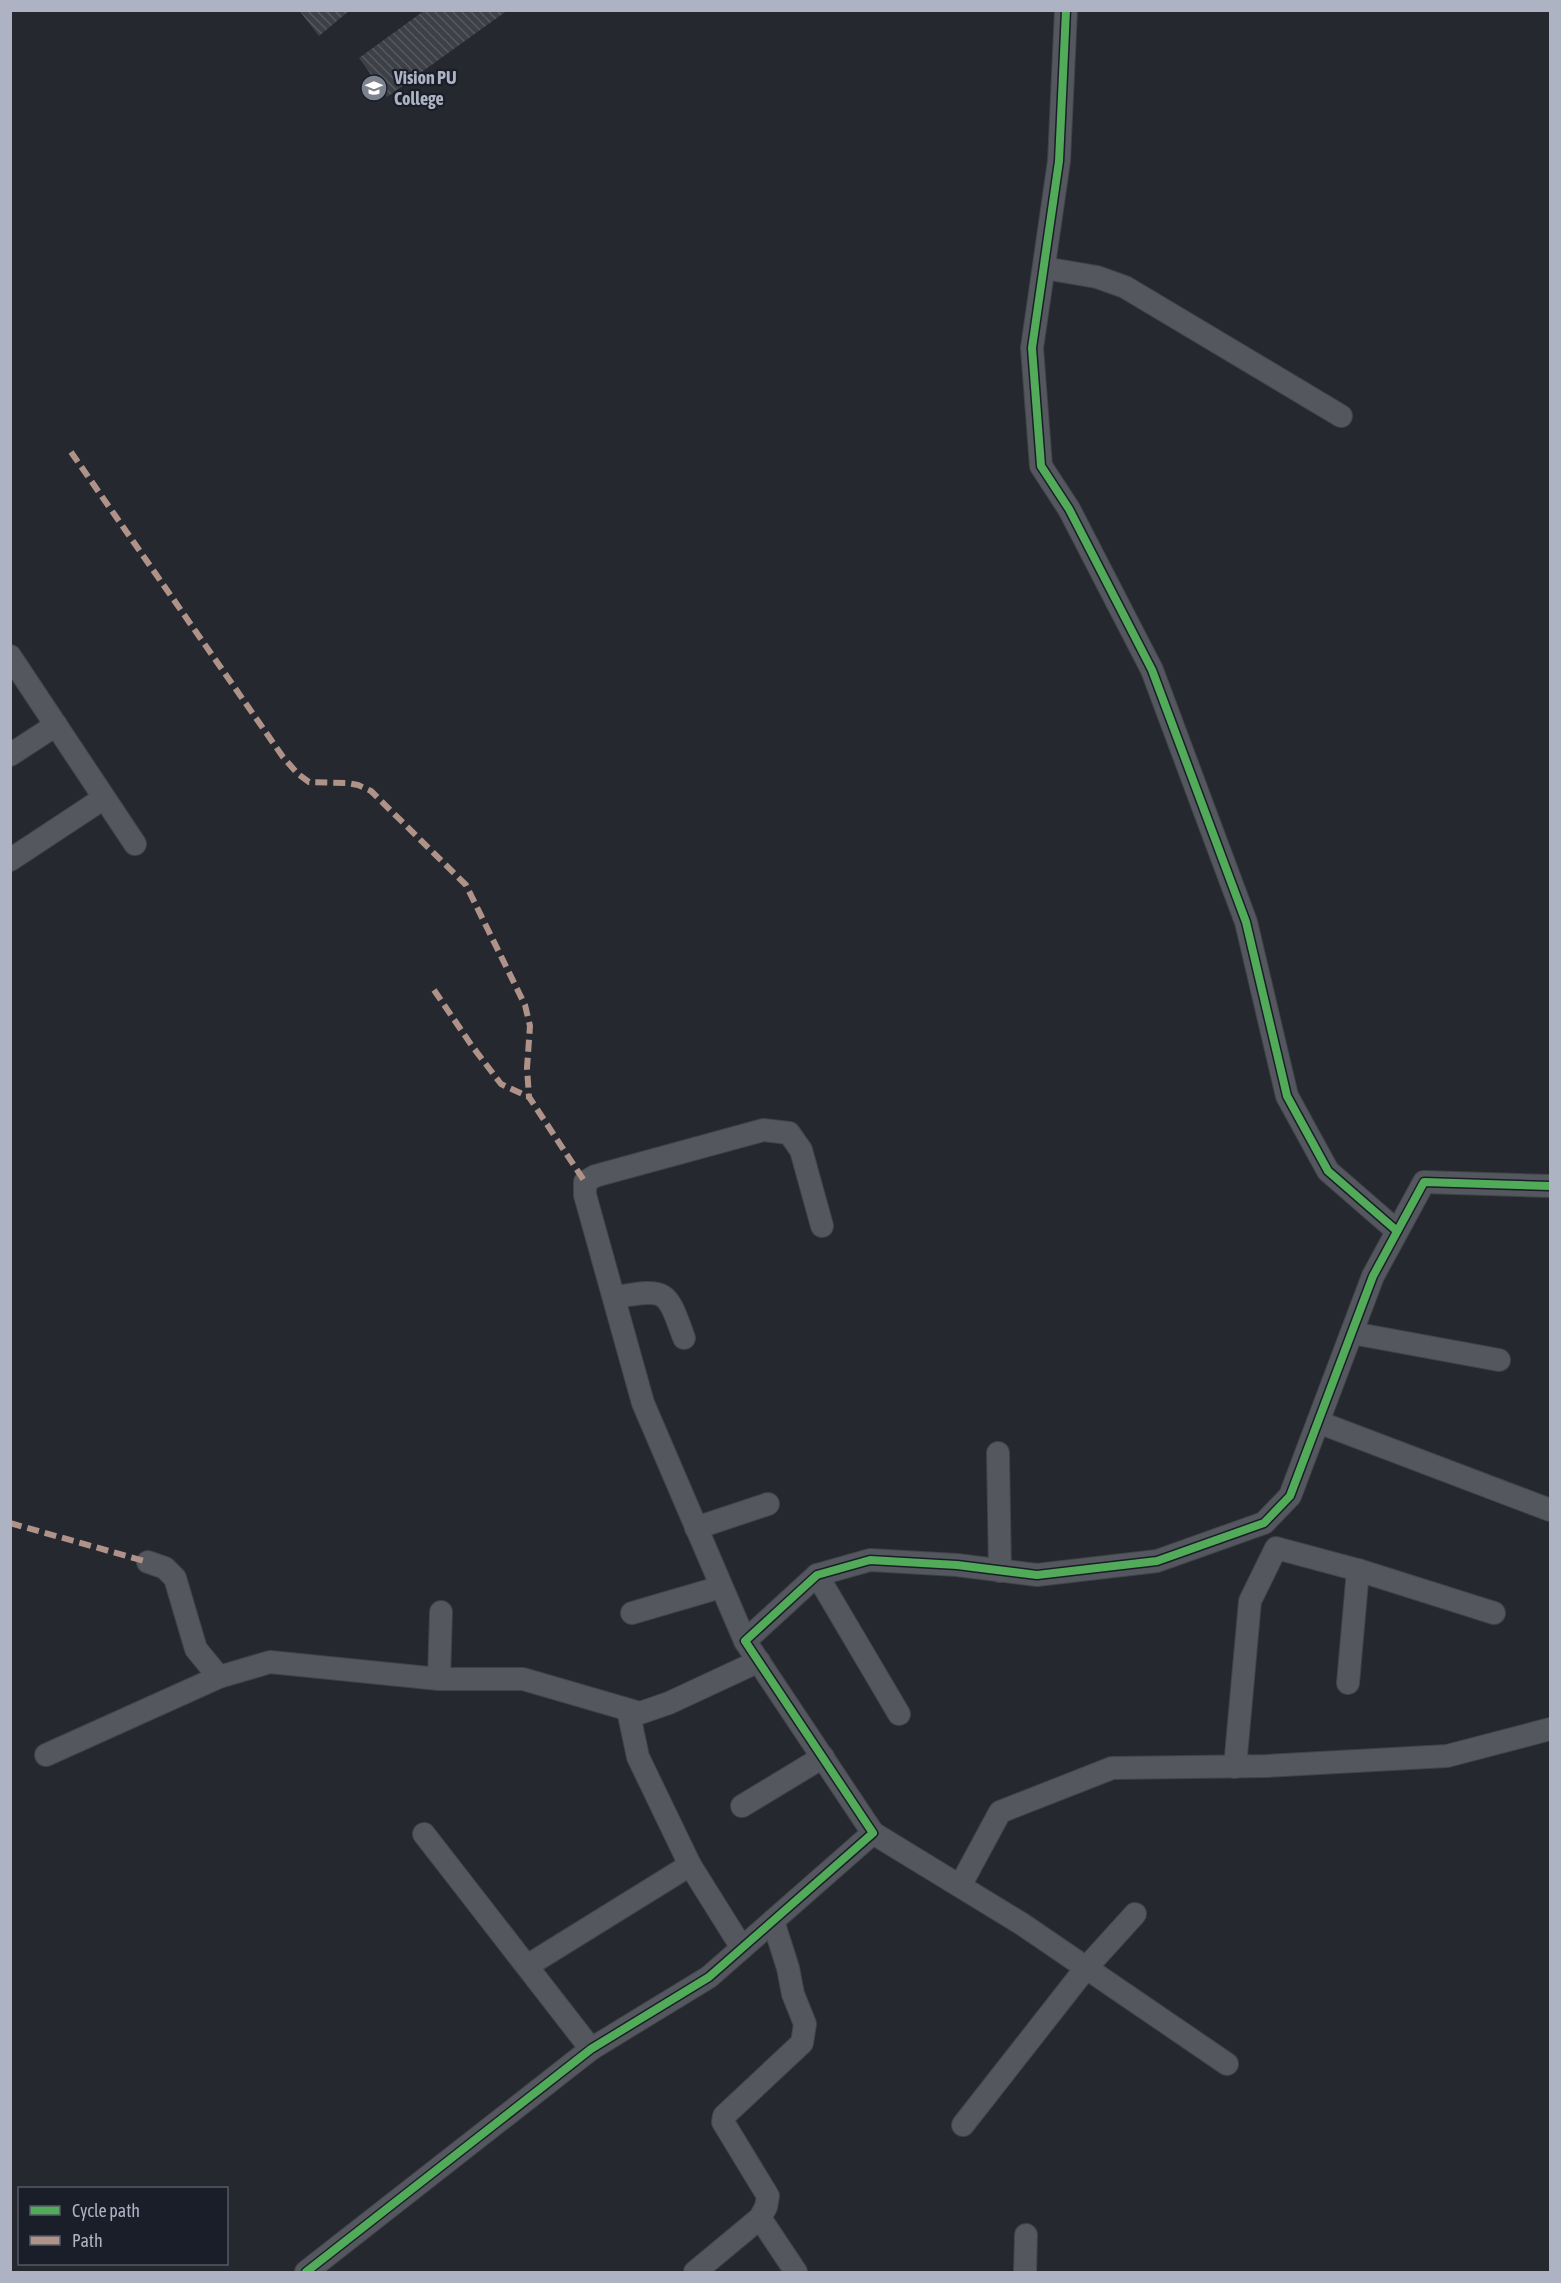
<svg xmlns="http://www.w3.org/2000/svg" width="1561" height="2283" viewBox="0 0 1561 2283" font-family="'Asap Condensed',sans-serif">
<defs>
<pattern id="building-back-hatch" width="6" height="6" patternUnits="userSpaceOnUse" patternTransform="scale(1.5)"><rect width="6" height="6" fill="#3d4047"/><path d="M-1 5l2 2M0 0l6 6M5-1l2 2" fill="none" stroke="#565960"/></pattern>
</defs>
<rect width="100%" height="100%" fill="#25282f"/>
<g fill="url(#building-back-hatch)">
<polygon points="299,10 350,10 319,36"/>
<polygon points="425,10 508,10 387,97 359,58"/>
</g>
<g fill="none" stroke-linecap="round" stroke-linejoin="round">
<defs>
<g id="minor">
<polyline points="1066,10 1059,161 1032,348 1041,466 1069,509 1152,670 1246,922 1287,1096 1328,1171 1397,1231"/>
<polyline points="1044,268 1097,277 1125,287 1341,416"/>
<polyline points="10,656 135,844"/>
<polyline points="10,755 56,725"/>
<polyline points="10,860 104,798"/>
<path d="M615,1297C667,1289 666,1288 684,1338"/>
<polyline points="1352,1333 1499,1360"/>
<polyline points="1318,1422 1550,1510"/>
<polyline points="998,1453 1000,1571"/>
<polyline points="696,1528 768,1504"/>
<polyline points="148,1562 165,1568 175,1578 196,1649 219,1677"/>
<polyline points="817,1575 899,1714"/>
<polyline points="632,1613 721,1587"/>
<polyline points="745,1641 643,1403 585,1195 585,1182 595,1176 763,1130 789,1133 801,1150 822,1226"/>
<polyline points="439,1679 441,1612"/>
<polyline points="1348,1683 1358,1570"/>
<polyline points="628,1710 638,1757 690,1865 742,1948"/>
<polyline points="46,1755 219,1677 270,1662 439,1679 523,1679 640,1713 669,1703 759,1661"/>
<polyline points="1235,1767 1250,1601 1276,1548 1358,1570 1494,1613"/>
<polyline points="742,1806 823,1757"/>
<polyline points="873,1833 1022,1924 1227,2064"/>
<polyline points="424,1834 591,2049"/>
<polyline points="960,1886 1000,1812 1112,1768 1267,1766 1447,1756 1550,1729"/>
<polyline points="527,1966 690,1865"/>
<polyline points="963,2125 1086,1968 1135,1914"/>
<polyline points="760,2218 796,2272"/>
<polyline points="306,2272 591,2049 709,1977 873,1833 745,1641 817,1575 870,1560 957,1565 1037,1575 1157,1561 1264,1523 1290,1496 1373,1276 1424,1182 1550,1186"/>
<polyline points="695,2272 760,2218 766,2207 768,2196 723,2122 724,2116 802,2043 805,2024 793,1994 788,1968 773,1921"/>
<polyline points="1025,2272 1026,2235"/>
</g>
</defs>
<use href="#minor" stroke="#414349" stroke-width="24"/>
<use href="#minor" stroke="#54575e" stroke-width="22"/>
<g stroke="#af9288" stroke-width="6" stroke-dasharray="12 6" stroke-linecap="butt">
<polyline points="71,452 283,757 298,774 309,782 347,783 358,785 371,791 466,885 525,1005 530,1026 527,1068 529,1097 585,1182"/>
<polyline points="434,990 472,1046 501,1084 529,1097"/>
<polyline points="10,1523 148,1562"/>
</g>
<defs>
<g id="cycleway">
<polyline points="1066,10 1059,161 1032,348 1041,466 1069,509 1152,670 1246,922 1287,1096 1328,1171 1397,1231"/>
<polyline points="306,2272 591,2049 709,1977 873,1833 745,1641 817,1575 870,1560 957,1565 1037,1575 1157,1561 1264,1523 1290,1496 1373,1276 1424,1182 1550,1186"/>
</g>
</defs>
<use href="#cycleway" stroke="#191e29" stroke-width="11"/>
<use href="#cycleway" stroke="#51ab58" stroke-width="8"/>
</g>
<defs>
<symbol id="school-disc" viewBox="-11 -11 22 22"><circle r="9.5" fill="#7d828f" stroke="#191e29"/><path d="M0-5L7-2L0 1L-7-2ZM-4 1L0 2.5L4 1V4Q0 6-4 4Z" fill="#fff"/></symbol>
</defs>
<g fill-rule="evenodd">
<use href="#school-disc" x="359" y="73" width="30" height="30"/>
</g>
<g text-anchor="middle" stroke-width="4.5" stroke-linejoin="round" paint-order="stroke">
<g font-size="18" font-weight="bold" fill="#adb3c2" stroke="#191e29" text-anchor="start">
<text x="394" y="84">Vision PU<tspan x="394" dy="21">College</tspan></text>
</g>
</g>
<rect width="1561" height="2283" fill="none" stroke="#adb3c2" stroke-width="24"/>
<rect x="18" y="2187" width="210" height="78" fill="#191e29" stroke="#545a66" stroke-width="1.5"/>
<rect x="30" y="2206" width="30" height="9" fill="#51ab58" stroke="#545a66" stroke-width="1.5"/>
<text x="72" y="2217" font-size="18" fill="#adb3c2">Cycle path</text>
<rect x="30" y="2236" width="30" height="9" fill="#af9288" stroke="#545a66" stroke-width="1.5"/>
<text x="72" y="2247" font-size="18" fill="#adb3c2">Path</text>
</svg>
